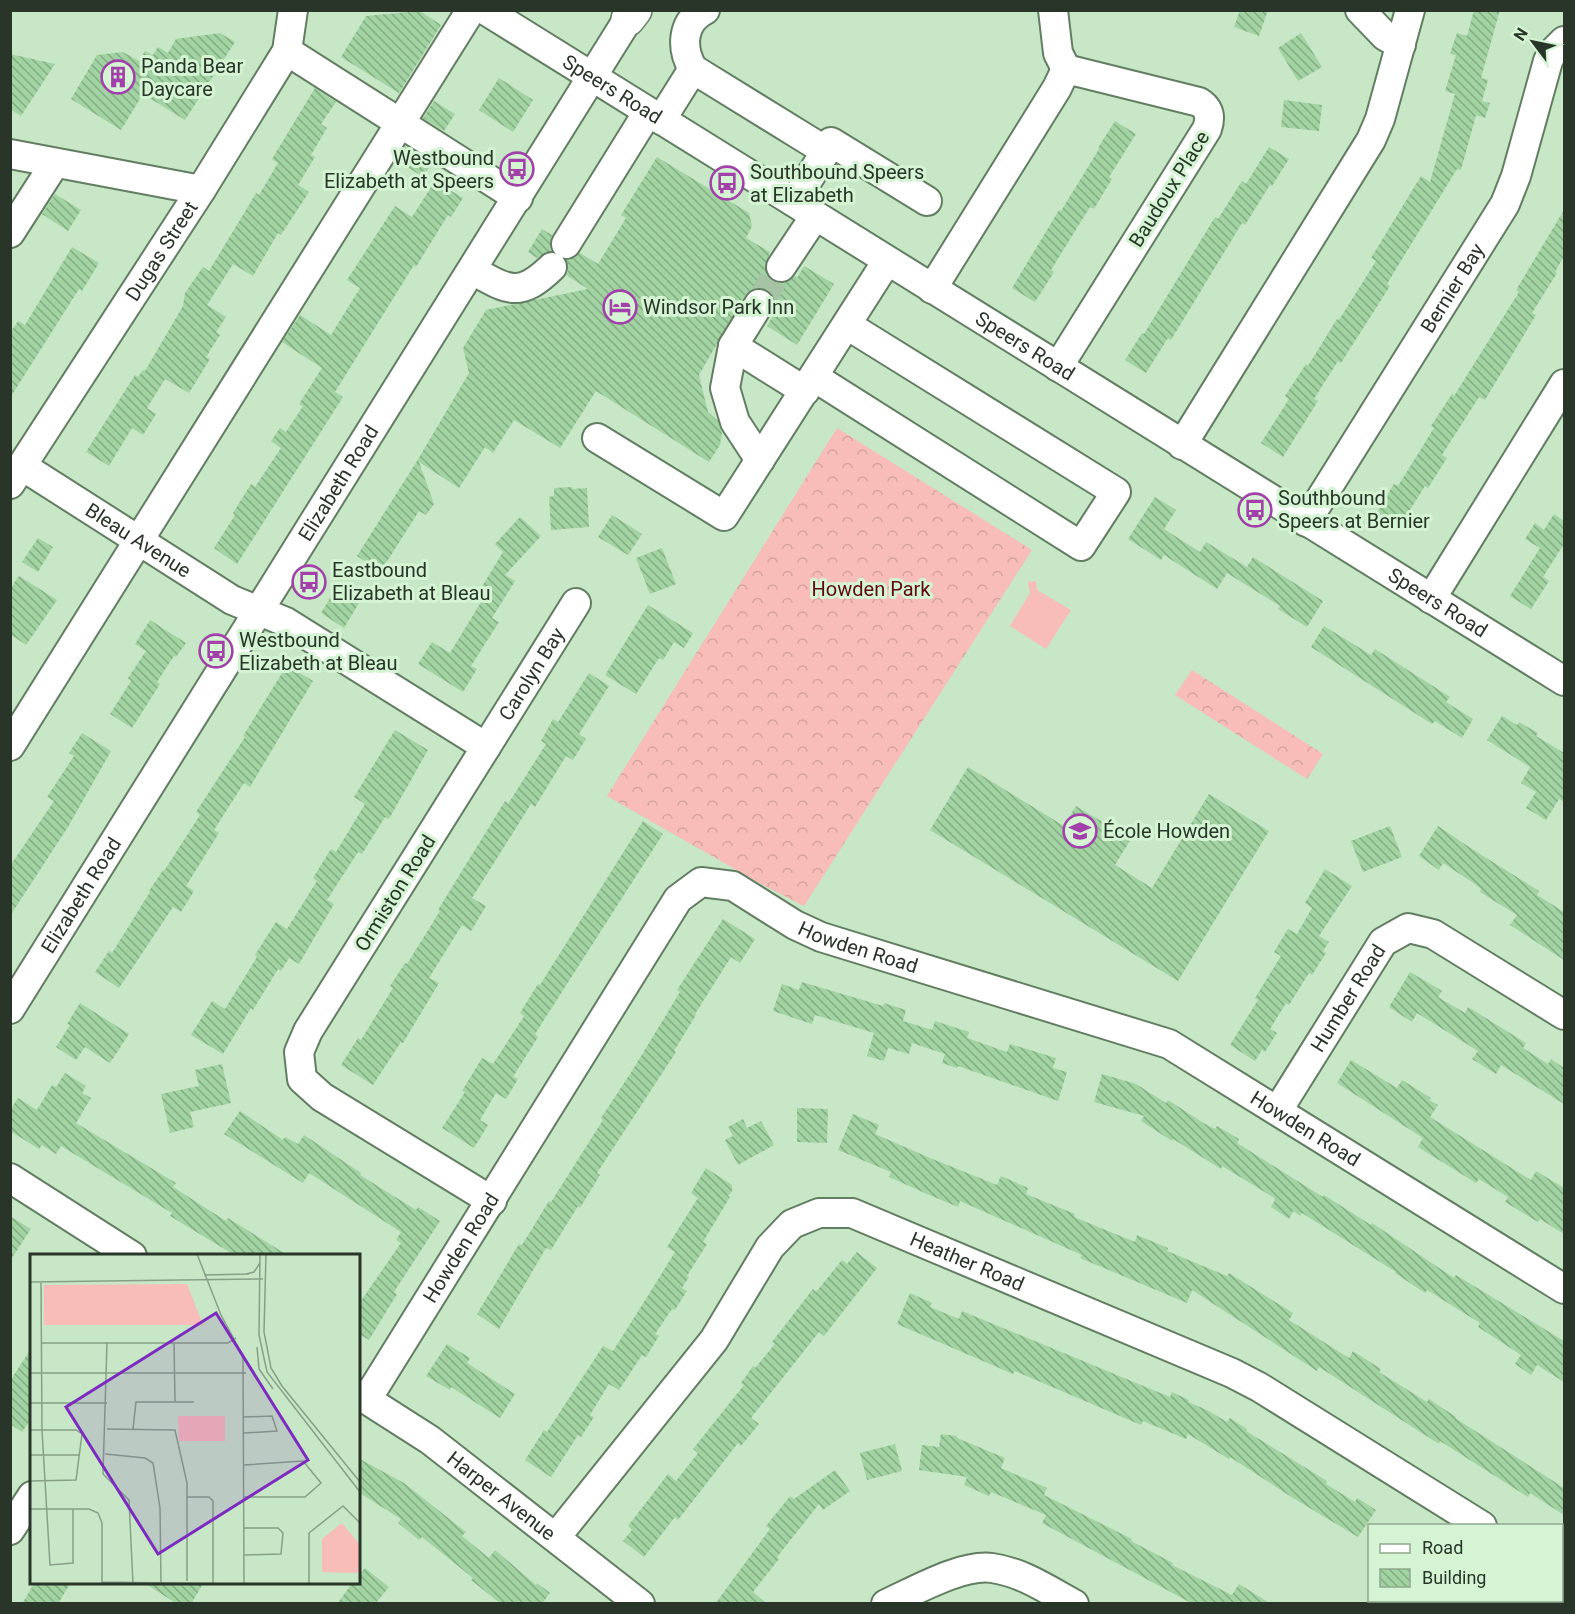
<svg xmlns="http://www.w3.org/2000/svg" width="1575" height="1614" viewBox="0 0 1575 1614" font-family="Roboto,sans-serif">
<defs>
<pattern id="forest-crowns" width="20" height="18" patternUnits="userSpaceOnUse" patternTransform="scale(1.5)"><rect width="20" height="18" fill="#f8bdb8"/><path d="M2 6a3 3 0 1 1 6 0M12 15a3 3 0 1 1 6 0" fill="none" stroke="#d5a39e"/></pattern>
<pattern id="building-back-hatch" width="6" height="6" patternUnits="userSpaceOnUse" patternTransform="scale(1.5)"><rect width="6" height="6" fill="#a2d3a2"/><path d="M-1 5l2 2M0 0l6 6M5-1l2 2" fill="none" stroke="#84ac84"/></pattern>
</defs>
<rect width="100%" height="100%" fill="#c7e7c6"/>
<g fill="url(#forest-crowns)">
<polygon points="837,428 1032,550 804,906 759,883 607,796"/>
<polygon points="1192,670 1323,754 1307,779 1175,695"/>
</g>
<polygon fill="#f8bdb8" points="1036,581 1037,590 1071,610 1046,649 1010,626 1030,593 1028,582"/>
<g fill="url(#building-back-hatch)">
<polygon points="1240,10 1268,10 1259,36 1234,27"/>
<polygon points="1474,10 1500,10 1481,78 1488,80 1482,101 1490,103 1485,118 1476,115 1461,170 1457,169 1387,284 1390,286 1341,363 1338,361 1314,399 1318,401 1283,457 1261,443 1289,399 1285,396 1306,364 1308,366 1337,319 1339,320 1376,261 1371,258 1421,176 1430,182 1455,94 1445,91 1456,55 1450,54 1457,33 1467,36"/>
<polygon points="420,11 441,25 399,93 341,57 366,16"/>
<polygon points="220,33 235,42 185,120 143,94 121,130 71,99 97,55 123,52 139,61 145,51 153,55 158,47 168,53 176,39"/>
<polygon points="1301,33 1322,67 1298,81 1278,48"/>
<polygon points="10,54 55,64 21,116 10,109"/>
<polygon points="499,78 533,100 513,132 479,110"/>
<polygon points="315,88 336,102 321,124 327,128 311,155 315,157 298,185 309,192 281,235 278,233 253,276 233,264 207,305 226,317 216,332 220,335 206,357 210,359 189,393 165,379 147,408 156,414 143,435 132,428 109,466 86,452 135,375 138,377 143,370 145,371 183,306 185,293 203,267 209,271 249,205 256,193 259,195 278,163 272,159"/>
<polygon points="1284,100 1322,105 1319,131 1281,127"/>
<polygon points="434,101 455,114 444,131 423,118"/>
<polygon points="1115,121 1136,134 1109,177 1112,179 1094,209 1090,207 1051,270 1054,272 1035,302 1012,288 1059,210 1061,211 1099,149 1098,148"/>
<polygon points="405,146 432,163 423,177 396,160"/>
<polygon points="1269,147 1289,159 1272,186 1270,185 1245,225 1242,223 1171,340 1168,338 1146,373 1125,360 1142,333 1144,334 1215,217 1218,219 1242,181 1246,184"/>
<polygon points="657,157 749,213 752,226 746,238 770,252 765,267 767,275 771,280 779,283 788,282 795,276 797,278 804,266 834,284 797,345 767,326 774,314 773,313 775,305 774,297 768,290 759,288 751,290 745,295 699,375 708,412 718,421 722,433 720,445 709,462 596,391 560,448 514,420 493,453 485,447 459,488 419,462 434,504 426,515 419,511 381,571 357,556 417,461 469,373 463,348 486,310 588,289 566,275 568,272 567,260 574,258 580,253 598,264 626,218 621,215"/>
<polygon points="435,181 463,198 451,217 448,215 416,267 414,265 335,392 343,397 237,564 214,548 235,515 233,513 251,484 255,487 281,448 271,441 280,428 286,432 303,406 299,404 322,368 282,342 300,315 331,335 360,288 347,280 395,206 412,217"/>
<polygon points="55,194 81,210 68,231 42,214"/>
<polygon points="1564,210 1564,256 1555,272 1557,273 1532,313 1536,315 1485,400 1479,397 1442,455 1447,458 1428,488 1425,486 1398,529 1375,515 1394,484 1398,486 1434,428 1431,426 1452,394 1454,396 1519,292 1516,290"/>
<polygon points="542,229 552,235 550,243 551,251 537,258 528,252"/>
<polygon points="72,247 99,263 82,291 79,289 10,398 10,333 18,321 25,325"/>
<polygon points="572,487 572,489 587,488 589,527 551,530 549,497 554,496 554,488"/>
<polygon points="1155,497 1176,510 1164,529 1200,552 1206,542 1247,567 1253,557 1323,601 1307,627 1278,609 1280,606 1227,573 1217,589 1164,555 1161,560 1128,539"/>
<polygon points="1554,514 1564,521 1564,544 1543,577 1549,581 1531,609 1510,596 1540,548 1525,539 1535,523 1544,530"/>
<polygon points="612,515 642,534 628,555 598,537"/>
<polygon points="520,517 541,536 505,575 515,581 492,618 499,622 471,666 477,669 463,692 418,664 432,642 450,653 481,602 475,598 503,552 495,544"/>
<polygon points="38,538 53,547 38,572 22,562"/>
<polygon points="662,548 676,584 650,594 636,558"/>
<polygon points="19,576 57,600 26,645 10,634 10,589"/>
<polygon points="338,585 361,600 344,628 321,613"/>
<polygon points="648,605 693,633 684,648 674,642 663,660 659,658 636,694 605,675"/>
<polygon points="150,620 186,643 176,657 174,656 157,682 160,684 132,728 110,714 131,681 128,678 146,651 135,644"/>
<polygon points="1324,626 1371,655 1375,649 1450,697 1446,702 1473,719 1462,738 1435,721 1432,724 1311,647"/>
<polygon points="287,665 313,681 250,787 244,783 214,830 219,833 186,886 194,891 181,912 173,907 119,988 95,972 109,951 112,953 150,892 149,891 163,870 164,871 200,815 196,812 245,737 243,736"/>
<polygon points="589,673 609,686 579,734 586,739 573,760 566,756 535,807 531,804 472,898 486,906 471,931 462,925 429,978 439,983 403,1043 401,1042 373,1085 341,1065 358,1038 361,1040 393,988 390,986 405,963 407,964 440,911 438,910 505,801 508,804 546,744 541,741 553,719 558,722"/>
<polygon points="1502,716 1517,725 1519,722 1538,733 1536,736 1564,753 1564,802 1559,799 1546,820 1526,808 1536,792 1521,783 1530,767 1487,740"/>
<polygon points="395,730 428,750 389,819 385,817 362,854 358,852 327,900 334,904 299,964 289,958 281,971 278,969 253,1010 251,1008 223,1054 191,1035 212,1001 225,1009 257,957 255,955 276,922 287,929 317,881 313,878 331,849 336,852 365,804 354,797"/>
<polygon points="82,733 111,751 68,827 10,916 10,866 54,801 47,797 74,756 69,753"/>
<polygon points="968,767 1064,826 1076,806 1131,839 1115,865 1152,888 1209,794 1269,831 1178,981 930,830"/>
<polygon points="643,821 663,834 535,1034 538,1037 513,1077 518,1079 506,1099 496,1093 480,1120 488,1125 474,1148 442,1128 465,1092 462,1091 482,1058 493,1064 524,1016 520,1013 538,984 540,985"/>
<polygon points="1390,826 1402,857 1363,872 1351,841"/>
<polygon points="1438,826 1472,849 1539,891 1537,895 1564,912 1564,960 1510,925 1517,915 1480,892 1481,889 1472,882 1443,863 1439,870 1419,856"/>
<polygon points="1325,869 1352,886 1319,936 1329,942 1323,951 1326,953 1312,975 1309,973 1289,1005 1286,1003 1270,1029 1277,1033 1265,1052 1262,1050 1255,1061 1230,1045 1258,1000 1255,998 1281,956 1274,952 1288,929 1297,934 1312,908 1305,903"/>
<polygon points="723,919 755,939 740,963 731,957 695,1014 696,1015 674,1051 676,1052 597,1173 600,1175 580,1208 578,1206 551,1250 546,1248 499,1329 477,1314 519,1244 522,1245 549,1201 551,1202 603,1120 601,1118 632,1071 680,992 677,990"/>
<polygon points="1410,972 1442,991 1438,997 1465,1013 1468,1007 1526,1043 1523,1048 1548,1064 1551,1059 1564,1068 1564,1104 1501,1065 1496,1074 1472,1059 1478,1051 1417,1013 1412,1022 1389,1007"/>
<polygon points="802,982 883,1006 884,1003 906,1010 903,1021 932,1030 935,1021 969,1032 967,1038 1007,1052 1010,1044 1056,1058 1053,1068 1067,1072 1058,1101 958,1066 957,1068 942,1063 945,1054 912,1043 909,1054 888,1048 884,1061 867,1056 874,1033 815,1015 812,1024 773,1011 782,984 799,990"/>
<polygon points="80,1003 129,1034 110,1063 85,1047 76,1060 56,1047 70,1025 67,1024"/>
<polygon points="1351,1060 1397,1088 1402,1080 1431,1098 1429,1100 1438,1105 1430,1117 1531,1180 1536,1171 1564,1188 1564,1234 1540,1219 1538,1222 1505,1202 1508,1197 1479,1179 1476,1183 1418,1147 1423,1138 1337,1083"/>
<polygon points="222,1064 231,1103 190,1112 194,1127 170,1133 161,1094 199,1086 195,1070"/>
<polygon points="65,1073 86,1086 82,1093 91,1098 76,1123 176,1183 173,1187 226,1221 228,1218 289,1256 236,1256 170,1216 172,1213 61,1146 56,1154 42,1145 39,1149 10,1131 10,1110 18,1098 37,1110 52,1085 56,1087"/>
<polygon points="1102,1074 1136,1084 1166,1103 1168,1100 1205,1124 1215,1129 1217,1126 1239,1139 1237,1143 1323,1197 1324,1195 1371,1225 1372,1223 1454,1278 1456,1275 1564,1341 1564,1382 1537,1365 1531,1375 1515,1364 1521,1355 1478,1327 1480,1323 1427,1290 1425,1293 1395,1273 1396,1272 1302,1213 1300,1216 1293,1211 1289,1219 1271,1207 1275,1200 1273,1197 1222,1166 1221,1169 1173,1139 1172,1141 1141,1121 1144,1116 1094,1102"/>
<polygon points="797,1108 828,1109 827,1143 797,1142"/>
<polygon points="240,1111 283,1140 285,1137 298,1144 304,1135 361,1173 360,1175 416,1210 418,1207 440,1221 394,1292 397,1294 369,1340 358,1333 358,1305 401,1243 396,1240 401,1232 309,1173 303,1183 224,1134"/>
<polygon points="853,1114 879,1125 875,1134 930,1158 997,1185 1001,1176 1028,1188 1026,1194 1075,1214 1074,1217 1135,1242 1137,1235 1168,1248 1167,1251 1227,1276 1229,1273 1293,1313 1289,1320 1349,1358 1353,1351 1381,1369 1379,1372 1427,1402 1429,1399 1456,1417 1455,1418 1564,1488 1564,1515 1530,1493 1528,1497 1440,1441 1439,1444 1319,1367 1317,1371 1192,1290 1187,1303 1080,1258 1082,1255 960,1201 958,1207 927,1194 889,1177 891,1172 838,1150"/>
<polygon points="743,1119 747,1128 761,1121 774,1145 738,1165 725,1140 733,1136 728,1127"/>
<polygon points="706,1168 732,1185 732,1191 728,1196 730,1197 703,1242 707,1244 687,1276 689,1277 682,1288 687,1291 675,1310 672,1309 655,1334 659,1336 646,1357 642,1355 619,1390 609,1384 590,1415 594,1417 581,1437 578,1435 551,1477 525,1460 544,1430 547,1432 603,1346 613,1351 649,1294 675,1252 667,1247 698,1198 691,1193"/>
<polygon points="10,1216 31,1229 10,1261"/>
<polygon points="857,1252 877,1268 824,1336 819,1332 751,1418 759,1424 741,1446 738,1443 678,1520 675,1517 644,1557 623,1541 632,1530 628,1526 668,1474 676,1481 698,1453 693,1449 744,1385 741,1383 753,1366 755,1368 775,1344 772,1342 813,1289 816,1292 842,1260 847,1264"/>
<polygon points="910,1293 932,1303 930,1307 959,1319 962,1311 1170,1397 1172,1392 1189,1400 1188,1402 1207,1410 1227,1422 1230,1418 1247,1429 1246,1431 1327,1481 1326,1484 1355,1502 1357,1498 1376,1510 1358,1537 1293,1498 1230,1457 1229,1459 1188,1434 1186,1439 1143,1421 1141,1425 1015,1371 1013,1374 897,1324"/>
<polygon points="447,1344 470,1358 467,1363 515,1394 500,1418 451,1387 450,1390 426,1376"/>
<polygon points="32,1347 32,1418 22,1432 10,1424 10,1381"/>
<polygon points="941,1434 957,1436 957,1438 1005,1458 1001,1468 1047,1488 1044,1495 1132,1539 1131,1541 1173,1563 1172,1565 1232,1595 1239,1584 1271,1604 1193,1604 1042,1523 1046,1515 991,1492 989,1496 964,1485 967,1477 919,1470 922,1445 939,1447"/>
<polygon points="895,1444 902,1471 867,1480 860,1453"/>
<polygon points="358,1458 404,1483 466,1532 462,1536 489,1558 495,1550 536,1585 537,1583 550,1593 542,1604 501,1604 471,1580 473,1578 422,1537 419,1540 398,1523 401,1519 358,1492"/>
<polygon points="835,1470 850,1491 823,1510 819,1504 777,1557 779,1559 753,1592 767,1604 715,1604 770,1529 766,1526 790,1496 794,1499"/>
<polygon points="365,1568 389,1587 375,1604 337,1604 353,1582 358,1582 358,1576"/>
<polygon points="35,1582 71,1582 58,1604 22,1604"/>
<polygon points="143,1582 204,1582 191,1604 177,1604"/>
</g>
<g fill="none" stroke-linecap="round" stroke-linejoin="round">
<polyline stroke="#a7c3a6" stroke-width="28" stroke-dasharray="28 14" stroke-linecap="butt" points="759,304 781,267"/>
<defs>
<g id="minor">
<path id="s1" d="M485,10L1564,681"/>
<polyline points="1053,10 1058,53 1066,69"/>
<polyline points="1360,10 1385,36 1401,45"/>
<polyline points="287,51 518,198"/>
<path d="M693,69C681,49 681,22 705,10"/>
<polyline points="661,120 693,69 808,140 826,151 794,202"/>
<polyline points="826,151 831,142 927,201"/>
<polyline points="10,154 201,190"/>
<polyline points="10,233 55,163"/>
<polyline points="566,244 648,112"/>
<polyline points="781,267 815,216"/>
<path d="M472,270C508,290 519,299 552,267"/>
<path d="M932,289L1057,88L1066,69L1199,102C1210,109 1211,117 1207,129L1058,367"/>
<polyline points="733,346 759,304"/>
<polyline points="814,377 1081,546 1116,492 847,325"/>
<polyline points="597,438 724,516 887,261"/>
<polyline points="1182,445 1371,140 1380,119 1410,10"/>
<polyline points="760,460 735,422 725,388 733,346 805,391"/>
<path id="s2" d="M22,466L232,600L286,622L486,747L308,1031L299,1052L302,1079L322,1097L492,1201"/>
<path id="s3" d="M10,484L201,190L287,51L293,10"/>
<path id="s4" d="M1306,522L1505,204L1516,176L1548,61L1552,53L1564,41"/>
<polyline points="1431,599 1564,384"/>
<polyline points="10,746 471,10"/>
<path id="s5" d="M486,747L576,603"/>
<path id="s6" d="M10,1009L628,19"/>
<path id="s7" d="M1278,1110L1383,942L1408,928L1433,934L1564,1015"/>
<polyline points="10,1178 132,1256"/>
<path id="s8" d="M358,1394L430,1440L640,1604"/>
<path id="s9" d="M367,1399L678,899L701,882L733,886L795,925L821,937L1169,1044L1564,1289"/>
<polyline points="10,1530 32,1496"/>
<path id="s10" d="M556,1537L714,1340L770,1247L792,1224L819,1213H852L1232,1373L1259,1387L1482,1526"/>
<polyline points="1562,1575 1564,1577"/>
<path d="M886,1604C915,1591 961,1564 992,1568C1022,1572 1048,1590 1074,1604"/>
</g>
<polyline id="major" points="628,19 635,10"/>
</defs>
<use href="#minor" stroke="#627e61" stroke-width="32"/>
<use href="#major" stroke="#627e61" stroke-width="36"/>
<use href="#minor" stroke="#fff" stroke-width="28"/>
<use href="#major" stroke="#fff" stroke-width="33"/>
</g>
<defs>
<symbol id="building-ring" viewBox="-11 -11 22 22"><circle r="9.5" fill="#d4f4d3" stroke="#a141a9" stroke-width="1.5"/><path d="M-4-6H4V6H1V3H-1V6H-4ZM-2.5-4.3h1.7v1.8h-1.7ZM.8-4.3h1.7v1.8H.8ZM-2.5-1h1.7V.8h-1.7ZM.8-1h1.7V.8H.8Z" fill="#a141a9"/></symbol>
<symbol id="bus-ring" viewBox="-11 -11 22 22"><circle r="9.5" fill="#d4f4d3" stroke="#a141a9" stroke-width="1.5"/><path d="M-5-6H5V4H4V6H2V4H-2V6H-4V4H-5ZM-3.5-4V0h7V-4ZM-3.5 1.2v1.5H-2V1.2ZM2 1.2v1.5H3.5V1.2Z" fill="#a141a9"/></symbol>
<symbol id="hotel-ring" viewBox="-11 -11 22 22"><circle r="9.5" fill="#d4f4d3" stroke="#a141a9" stroke-width="1.5"/><path d="M-6-4.5h1.5V1H6V5H4.5V3h-9V5H-6ZM-4 0a1.8 1.8 0 1 1 3.6 0ZM.5 0V-2.5h3Q6-2.5 6 0Z" fill="#a141a9"/></symbol>
<symbol id="school-ring" viewBox="-11 -11 22 22"><circle r="9.5" fill="#d4f4d3" stroke="#a141a9" stroke-width="1.5"/><path d="M0-5L7-2L0 1L-7-2ZM-4 1L0 2.5L4 1V4Q0 6-4 4Z" fill="#a141a9"/></symbol>
</defs>
<g fill-rule="evenodd">
<use href="#building-ring" x="99" y="58" width="38" height="38"/>
<use href="#bus-ring" x="498" y="150" width="38" height="38"/>
<use href="#bus-ring" x="708" y="164" width="38" height="38"/>
<use href="#hotel-ring" x="601" y="288" width="38" height="38"/>
<use href="#bus-ring" x="1236" y="491" width="38" height="38"/>
<use href="#bus-ring" x="290" y="563" width="38" height="38"/>
<use href="#bus-ring" x="197" y="632" width="38" height="38"/>
<use href="#school-ring" x="1061" y="812" width="38" height="38"/>
</g>
<g text-anchor="middle" stroke-width="6" stroke-linejoin="round" paint-order="stroke">
<g font-size="20" fill="#283528" stroke="#d4f4d3" text-anchor="start">
<text x="141" y="73">Panda Bear<tspan x="141" dy="23">Daycare</tspan></text>
<text x="494" y="165" text-anchor="end">Westbound<tspan x="494" dy="23">Elizabeth at Speers</tspan></text>
<text x="750" y="179">Southbound Speers<tspan x="750" dy="23">at Elizabeth</tspan></text>
<text x="643" y="314">Windsor Park Inn</text>
<text x="1278" y="505">Southbound<tspan x="1278" dy="23">Speers at Bernier</tspan></text>
<text x="332" y="577">Eastbound<tspan x="332" dy="23">Elizabeth at Bleau</tspan></text>
<text x="239" y="647">Westbound<tspan x="239" dy="23">Elizabeth at Bleau</tspan></text>
<text x="1103" y="838">École Howden</text>
</g>
<g font-size="20" fill="#283528" stroke="#d4f4d3">
<text dy="7" stroke="none"><textPath href="#s1" startOffset="150">Speers Road</textPath></text>
<text transform="translate(1169 189) rotate(-58)" y="7">Baudoux Place</text>
<text dy="7" stroke="none"><textPath href="#s3" startOffset="278">Dugas Street</textPath></text>
<text dy="7" stroke="none"><textPath href="#s4" startOffset="276">Bernier Bay</textPath></text>
<text dy="7" stroke="none"><textPath href="#s1" startOffset="636">Speers Road</textPath></text>
<text dy="7" stroke="none"><textPath href="#s6" startOffset="620">Elizabeth Road</textPath></text>
<text dy="7" stroke="none"><textPath href="#s2" startOffset="138">Bleau Avenue</textPath></text>
<text dy="7" stroke="none"><textPath href="#s1" startOffset="1122">Speers Road</textPath></text>
<text dy="7" stroke="none"><textPath href="#s5" startOffset="86">Carolyn Bay</textPath></text>
<text transform="translate(395 893) rotate(-58)" y="7">Ormiston Road</text>
<text dy="7" stroke="none"><textPath href="#s6" startOffset="134">Elizabeth Road</textPath></text>
<text dy="7" stroke="none"><textPath href="#s9" startOffset="790">Howden Road</textPath></text>
<text dy="7" stroke="none"><textPath href="#s7" startOffset="132">Humber Road</textPath></text>
<text dy="7" stroke="none"><textPath href="#s9" startOffset="1276">Howden Road</textPath></text>
<text dy="7" stroke="none"><textPath href="#s9" startOffset="178">Howden Road</textPath></text>
<text dy="7" stroke="none"><textPath href="#s10" startOffset="580">Heather Road</textPath></text>
<text dy="7" stroke="none"><textPath href="#s8" startOffset="176">Harper Avenue</textPath></text>
</g>
<g font-size="20" fill="#5d090f" stroke="#d4f4d3">
<text x="871" y="596">Howden Park</text>
</g>
</g>
<g transform="translate(30 1254)">
<rect width="330" height="330" fill="#c7e7c6"/>
<path d="M148,162H195V187H149ZM312,269L330,291V319L292,318V285Z" fill="#f8bdb8"/>
<path d="M157,30L173,71H14V31Z" fill="#f8bdb8"/>
<path fill="none" stroke="#87a087" stroke-width="1.5" d="M167,0L191,61L213,102L214,330M230,0L229,81L237,118L330,238M236,0L234,78L241,114L252,132L330,228M216,20L224,18L230,9M174,21L219,20M0,28L233,25M11,29L12,176L20,311L43,309V255M77,88L73,220L99,246L103,330M11,89H198L206,84M227,93L229,115L243,135M0,119H216M145,148H164M0,149H77M214,163L242,162L247,177L214,179M77,175L145,176L157,229V327M103,175L106,148H145L144,88M0,176H46L52,180L46,226L0,227M75,200L115,204L123,209L130,254L131,330M0,201H49M214,211L273,207L291,229L275,243H214M157,243H179L183,247V329M0,255H59L68,259L72,269V330M214,274H248L253,279L251,300L214,301M72,328L207,330M279,330V279L313,252L330,269"/>
<path fill="#7b2cbf" fill-opacity="0.15" stroke="#7b2cbf" stroke-width="3" d="M186,59L278,206L128,300L36,153Z"/>
<rect width="330" height="330" fill="none" stroke="#283528" stroke-width="3"/>
</g>
<rect width="1575" height="1614" fill="none" stroke="#283528" stroke-width="24"/>
<rect x="1368" y="1524" width="195" height="78" fill="#d4f4d3" stroke="#8fa88f" stroke-width="1.5"/>
<rect x="1380" y="1544" width="30" height="9" fill="#ffffff" stroke="#8fa88f" stroke-width="1.5"/>
<text x="1422" y="1554" font-size="18" fill="#283528">Road</text>
<rect x="1380" y="1569" width="30" height="18" fill="url(#building-back-hatch)" stroke="#8fa88f" stroke-width="1.5"/>
<text x="1422" y="1584" font-size="18" fill="#283528">Building</text>
<g transform="translate(1533 42) rotate(302)" stroke="#d4f4d3" stroke-width="4.5" paint-order="stroke">
<path d="M0-4.5L10 22L0 15L-10 22Z" fill="#283528"/>
<text y="-9" font-size="16" font-weight="bold" text-anchor="middle" fill="#283528">N</text>
</g>
</svg>
